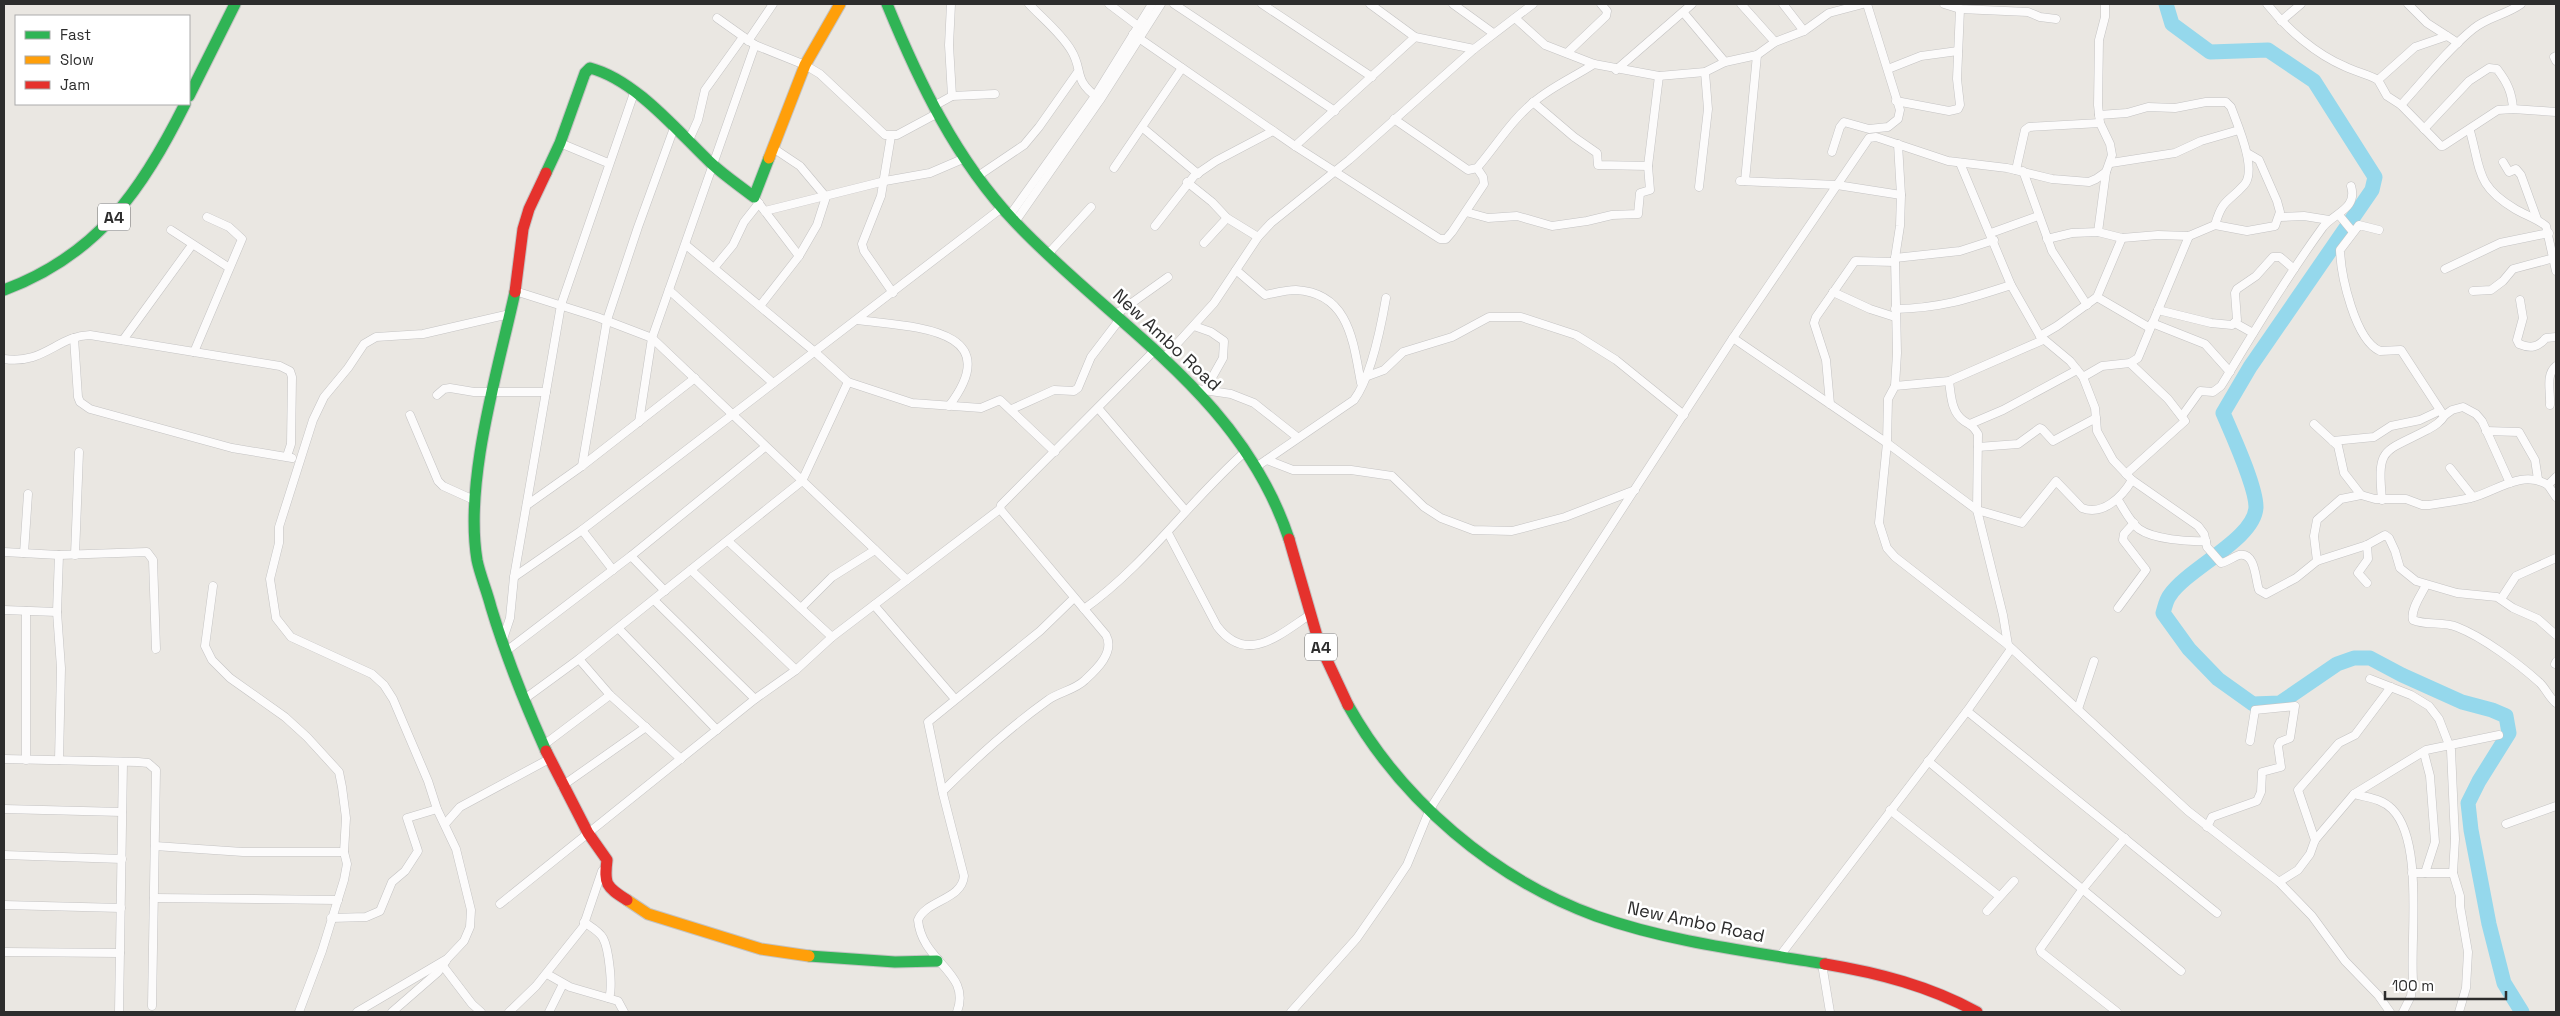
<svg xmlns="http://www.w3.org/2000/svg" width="2560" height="1016" viewBox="0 0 2560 1016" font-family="'Space Grotesk',sans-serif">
<rect width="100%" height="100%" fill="#eae7e2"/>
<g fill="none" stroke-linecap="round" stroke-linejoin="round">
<path stroke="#95d8ec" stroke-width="15" d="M2166,4L2172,24L2210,52L2268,50L2314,81L2375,177L2372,190L2250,367L2223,413C2232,434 2256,486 2256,507C2255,539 2188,568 2170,595C2166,600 2165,607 2163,613L2189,649L2218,679L2253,704L2280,703L2337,664L2354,658H2370L2402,675L2462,702L2492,710L2506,716L2509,733L2479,781L2468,803L2471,830L2489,924L2504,983L2522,1012"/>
<defs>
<g id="street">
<path d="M1029,4C1043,19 1060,32 1071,50C1084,71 1072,79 1098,98"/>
<polyline points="1109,4 1138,26"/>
<polyline points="1174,4 1335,111"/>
<polyline points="1262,4 1372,77"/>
<polyline points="1370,4 1415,37 1474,49"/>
<polyline points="1453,4 1493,33"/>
<polyline points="1741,4 1775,42"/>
<polyline points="1783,4 1804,31"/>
<polyline points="1944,4 1960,9 2028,12 2040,17 2056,19"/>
<path d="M2267,4C2287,29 2315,54 2346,67C2356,72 2368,74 2378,80L2387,96L2401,105L2441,146H2443L2498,110L2513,109L2556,112"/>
<polyline points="2408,4 2427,23 2458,43"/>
<polyline points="1683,12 1725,62"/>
<polyline points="717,18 755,45"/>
<polyline points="1515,18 1545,45 1594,64 1659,76 1705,72 1725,62 1757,55 1775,42 1804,31 1829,13 1863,4"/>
<polyline points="2281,21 2301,4"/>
<polyline points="1133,34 1295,146 1440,239 1446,239 1452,232 1484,184 1483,177 1477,168"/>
<polyline points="748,41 773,4"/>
<polyline points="1567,53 1606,16 1607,11 1601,4"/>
<polyline points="2556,56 2554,57 2556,61"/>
<polyline points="1888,69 1921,56 1958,51"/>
<polyline points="1616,70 1692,4"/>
<polyline points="2378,80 2415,47 2447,36"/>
<polyline points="952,96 995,94"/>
<polyline points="1896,101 1949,111 1958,109 1960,105 1957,79 1960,9"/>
<polyline points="1533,102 1574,137 1597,153 1598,165 1648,166"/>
<path d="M2401,105C2424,80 2447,50 2473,29C2487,17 2506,15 2521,4"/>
<polyline points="934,106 952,96 949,45 951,4"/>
<path d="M1394,119L1468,170L1477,168C1496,146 1512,119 1535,101C1553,86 1574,77 1594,64"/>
<polyline points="1143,128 1198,174"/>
<path d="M2424,129L2469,81L2489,68L2497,69C2507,82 2512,92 2513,109"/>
<path d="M2470,131C2481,170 2476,186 2515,209C2525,215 2536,218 2546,226L2556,271"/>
<polyline points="891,136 881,196 862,244 864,251 893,293"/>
<polyline points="689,140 698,120 705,90 743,37"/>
<polyline points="560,143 608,163"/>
<polyline points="1295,146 1415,37"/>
<polyline points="773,148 800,166 826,197 817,225 799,256"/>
<polyline points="1832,152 1840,127 1844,122 1869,129 1888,127 1898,119 1900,110 1867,4"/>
<polyline points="2503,162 2509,172 2516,169 2521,175 2537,219"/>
<path d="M1960,163L2011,285L2040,336L2070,361L2083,377L2095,408L2097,431L2113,460L2132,480L2198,526L2204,534L2207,547L2221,563C2227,562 2233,557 2239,555C2256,552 2255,579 2259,590L2266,594L2296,578L2317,561L2367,545L2385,535L2389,538L2395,551L2400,568L2416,581L2457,593L2497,597L2513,608L2538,619L2556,635"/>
<polyline points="2111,163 2175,153 2201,141 2239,130"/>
<polyline points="1114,168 1182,68"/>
<polyline points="2016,170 2025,130 2029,127 2100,123"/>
<polyline points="2023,171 2052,251 2087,305"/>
<polyline points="978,176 1024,145 1039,127 1077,73"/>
<polyline points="1740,181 1837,185 1901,195"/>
<polyline points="1745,181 1757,55"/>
<polyline points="1187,182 1212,202 1227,218 1258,237"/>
<polyline points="1699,187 1708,109 1705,72"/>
<polyline points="754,197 799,256 760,306"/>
<polyline points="765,211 885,181 930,173 965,158"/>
<polyline points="1466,212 1488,218 1517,216 1552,226 1587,221 1612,215 1638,214 1640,193 1650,190 1648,166 1659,76"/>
<polyline points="1010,215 1095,96 1152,4"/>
<polyline points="2339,215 2353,232"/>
<polyline points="2279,217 2304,216 2329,220"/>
<polyline points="1015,222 1100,100 1161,4"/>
<polyline points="2215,225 2247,231 2275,226 2280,212 2277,201 2259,160 2247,153"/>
<polyline points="1155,226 1194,176 1216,161 1273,131"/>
<polyline points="171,230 228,267"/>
<path d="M2379,230L2359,225L2340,250C2341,276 2355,340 2380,351L2401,350L2442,413L2445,415L2452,410L2463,407L2476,414L2482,421L2510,483"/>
<polyline points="2098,232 2106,172"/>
<polyline points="1991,233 2038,216"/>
<path d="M2047,239L2072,233L2098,232L2122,238L2158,235L2189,236L2215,225C2223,198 2228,203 2244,185C2258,170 2237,124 2231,107L2226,102H2206L2175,108L2148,107L2127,113L2099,115"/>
<polyline points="1204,243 1227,218"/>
<polyline points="686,245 815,352 848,382 912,403 981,408 1000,400 1055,452"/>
<polyline points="1049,253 1091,207"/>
<polyline points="1895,258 1960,251 1994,240"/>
<polyline points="714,268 733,245 744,222 759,203"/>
<polyline points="2445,269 2500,243 2549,233"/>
<path d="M1236,270L1265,295C1275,293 1286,290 1296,290C1349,293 1353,341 1361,383"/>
<polyline points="669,290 773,383"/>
<polyline points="515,291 597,317 652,338 907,580"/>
<polyline points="2473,291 2491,290 2503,281 2513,269 2554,258"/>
<polyline points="1833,292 1870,309 1895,317"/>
<polyline points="2097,297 2150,328"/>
<path d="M2520,300L2523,318L2517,340L2519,344C2531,349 2538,347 2546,338L2556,337"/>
<path d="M1895,309C1941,308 1968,299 2011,285"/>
<polyline points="2158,310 2211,323 2232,325 2237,320 2235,293 2237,289 2256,276 2273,257 2280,257 2294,269"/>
<polyline points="1115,315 1168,277"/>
<path d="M858,320C910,327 1009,327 949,406"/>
<polyline points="2152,323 2205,344 2230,372"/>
<polyline points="2235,323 2253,333"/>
<polyline points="1194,326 1211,332 1224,341 1223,358 1205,390"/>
<polyline points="2040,336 2057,326 2097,297 2122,238"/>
<polyline points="74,338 78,397 80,402 90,409 232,448 292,458"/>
<polyline points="1733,338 1869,138 1876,137 1948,161 2007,168 2052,179 2089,182 2096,179 2106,172 2112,155 2110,144 2100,123 2098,105 2099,40 2105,17 2105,4"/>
<polyline points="123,340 192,245"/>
<polyline points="2043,340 1949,381 1895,386 1888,399 1887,443 1879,523 1887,548 1895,557 2008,645 2188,811 2279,882 2312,916 2345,961 2378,995 2390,1012"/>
<polyline points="194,352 242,239 229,227 207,217"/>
<polyline points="1164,358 1214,303 1258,237 1271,223 1349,160 1474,49 1533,4"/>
<path d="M4,359C44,365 57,336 90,335L280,366L290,371L292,377L291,444L287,456"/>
<polyline points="1365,377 1384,370 1403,352 1452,337 1489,317 1521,317 1576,335 1616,360 1684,415"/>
<polyline points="2083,377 2102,366 2130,363 2138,358 2189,236"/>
<path d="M1949,381C1951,395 1951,412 1964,421C1971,425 1974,427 1978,434L1977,510L2003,615L2008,645"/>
<polyline points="1895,386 1897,353 1895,258 1900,226 1901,195 1898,144"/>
<polyline points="1197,389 1231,394 1254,403 1297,437"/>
<polyline points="437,395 444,389 450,388 474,392 546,392"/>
<polyline points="1830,404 1826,360 1814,323 1816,317 1855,261 1895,262"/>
<path d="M2550,405C2551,392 2545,375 2556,366"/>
<polyline points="1098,408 1185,510"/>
<polyline points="1012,409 1054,390 1074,391 1078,388 1091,357 1120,319"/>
<polyline points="410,415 438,481 443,486 474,500"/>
<path d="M2182,416L2200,391L2213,392L2221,386C2254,332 2286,278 2323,227C2334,213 2358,209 2351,186"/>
<polyline points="639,422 652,338 755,45 805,65 820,74 885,135 897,135 938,113"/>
<polyline points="1970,424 2003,410 2077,370"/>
<path d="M2314,424L2338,446L2344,473L2361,495L2375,499H2406L2422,505H2429C2443,503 2457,501 2471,498C2497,491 2522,469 2548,485"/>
<polyline points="2486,431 2519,432 2535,460 2538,479"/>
<polyline points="2333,441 2374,437 2391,426 2420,420 2439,411"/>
<polyline points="1978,447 2018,444 2040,428 2042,429 2053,441 2096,418"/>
<polyline points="1267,460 1293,470 1351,470 1392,476 1424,507 1441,518 1473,530 1512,531 1565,517 1635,490"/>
<polyline points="582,466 607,320 638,227 674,128"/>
<path d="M1256,467L1354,400C1371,377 1381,327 1386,298"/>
<polyline points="2450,468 2473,497"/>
<polyline points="2126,474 2185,421 2168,399 2130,363"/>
<polyline points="2556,477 2548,485 2556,497"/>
<path d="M2118,500C2124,509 2130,522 2139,529C2153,539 2188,542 2206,541"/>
<path d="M2382,500C2377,446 2383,453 2427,430C2434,426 2440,423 2445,415"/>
<polyline points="527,505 582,466 695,378"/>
<polyline points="582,530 613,570"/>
<path d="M1168,533L1217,626C1247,666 1280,634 1311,614"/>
<polyline points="728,541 832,637"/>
<polyline points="4,552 59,555 147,552 153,560 156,649"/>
<polyline points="24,553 28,494"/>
<polyline points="75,555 79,452"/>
<polyline points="631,556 665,591"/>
<polyline points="2317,561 2314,536 2317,520 2341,499 2361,495"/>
<polyline points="691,570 796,670"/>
<polyline points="514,577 582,530 1003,207"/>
<polyline points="2367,583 2358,573 2368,559 2367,545"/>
<path d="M2426,585C2421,595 2410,610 2413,620C2427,626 2443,621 2457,627C2483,637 2519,664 2540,683C2546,689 2549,697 2556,703"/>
<polyline points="213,586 205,646 212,660 230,678 285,717 307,737 339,772 342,787 346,818 344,852 347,864 344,880 322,951 299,1012"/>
<polyline points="2501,599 2516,576 2556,558"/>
<polyline points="654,600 755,699"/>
<polyline points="874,605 955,699"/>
<polyline points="801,608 832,577 875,550"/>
<polyline points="2118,608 2146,570 2123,540 2124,534 2134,523"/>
<path d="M1084,609C1146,565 1189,501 1246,451"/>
<polyline points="4,610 57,612"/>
<polyline points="618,628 717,730"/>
<polyline points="502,642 510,618 514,577 561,305 634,93"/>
<polyline points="505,652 631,556 765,447"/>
<polyline points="579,659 610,695 681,759"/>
<polyline points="2555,664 2556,662"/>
<polyline points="2370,679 2411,695 2429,706 2439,719 2451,750 2455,839 2453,873 2460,896 2460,906 2468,952 2466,988 2459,1012"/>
<polyline points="523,700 579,659 802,481 848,382"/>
<polyline points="2078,709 2094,661"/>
<polyline points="1967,711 2217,913"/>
<polyline points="545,744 610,695"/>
<polyline points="2424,753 2430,776 2435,842 2425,873"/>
<polyline points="4,759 138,762 148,763 156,770 152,1006"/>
<polyline points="26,760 26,611"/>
<polyline points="59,760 61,668 57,612 59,555"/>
<polyline points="1928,761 2181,971"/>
<polyline points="562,786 646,727"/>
<path d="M943,791C973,761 1013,725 1048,700C1059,692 1075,690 1085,680C1097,669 1115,652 1106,635L1000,509"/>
<polyline points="2354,794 2426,750 2499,735"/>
<polyline points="4,809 122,812"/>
<polyline points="1890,810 1999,896"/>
<polyline points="445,824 460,807 551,758"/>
<polyline points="2506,824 2556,806"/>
<polyline points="2207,827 2212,817 2257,801 2261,792 2262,772 2281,767 2278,746 2280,742 2290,738 2295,706 2255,710 2250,741"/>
<polyline points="2315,840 2298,790 2339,743 2355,735 2391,687"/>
<polyline points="155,846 243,852 344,852"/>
<polyline points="4,855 122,859"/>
<polyline points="2412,873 2453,873"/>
<path d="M2279,882L2298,870L2310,854L2315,840L2354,794C2368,798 2381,798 2392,809C2424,841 2410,937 2413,980L2411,996L2403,1012"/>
<polyline points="154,898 338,900"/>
<polyline points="500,904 755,699 796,670 832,637 1000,509 1001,505 1155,350"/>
<polyline points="4,905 121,908"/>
<polyline points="1987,911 2014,881"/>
<polyline points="331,918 366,917 380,911 392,882 405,871 418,851 407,818 437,809"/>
<path d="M584,922C591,927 599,931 603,938C609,949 613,987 609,998"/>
<polyline points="4,952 120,953"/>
<polyline points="1779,957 1967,711 2011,649"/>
<polyline points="1822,964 1830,1012"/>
<polyline points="443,966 472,1004 481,1012"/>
<polyline points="547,974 570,987 618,1001 624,1012"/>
<polyline points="119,1012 123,762"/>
<polyline points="357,1012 447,959 464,941 470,927 471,910 456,849 437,809 428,781 393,699 384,685 372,674 291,637 276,618 270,579 279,543 279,527 313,420 324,397 348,368 364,344 376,337 423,334 510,314"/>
<polyline points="392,1012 438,972 446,961"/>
<polyline points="509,1012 536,986 583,927 602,871"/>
<polyline points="549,1012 563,984"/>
<path d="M957,1012C972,972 922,963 918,920C926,900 962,900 964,876L943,794L928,722L1040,631L1074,598"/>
<path d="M1291,1012L1357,938L1389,892L1407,865L1430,809L1544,629L1733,338L1887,443L1977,510L2022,523L2056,481L2082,508C2103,516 2122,497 2132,480"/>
<polyline points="2117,1012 2041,952 2040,949 2082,890 2125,838"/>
</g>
<g id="fast">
<path d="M887,4C919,82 956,160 1015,222C1113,326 1241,394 1289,539"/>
<polyline points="189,96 235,4"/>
<path d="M546,173L560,143L585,73L590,68C636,80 678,132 712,164C725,176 740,186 754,197L769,158"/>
<path d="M4,290C98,255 142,190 185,104"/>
<path d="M515,292C498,370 464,481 477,560C480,575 487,591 491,607C506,657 525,704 546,751"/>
<path d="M1348,705C1401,800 1494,879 1596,916C1670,942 1748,951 1825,964"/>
<polyline points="809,956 895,962 937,961"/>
</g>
<g id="slow">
<polyline points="769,158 805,65 840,4"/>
<polyline points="627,900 648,914 761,949 809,956"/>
</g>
<g id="jam">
<polyline points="515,292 523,229 529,209 546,173"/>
<polyline points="1289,539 1319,643 1348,705"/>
<path d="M546,751L588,833L607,860C604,884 606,887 627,900"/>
<path d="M1825,964C1879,973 1929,986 1977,1012"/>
</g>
</defs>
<use href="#street" stroke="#c4c3c3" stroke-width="9"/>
<use href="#fast" stroke="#c4c3c3" stroke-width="13"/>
<use href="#slow" stroke="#c4c3c3" stroke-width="13"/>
<use href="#jam" stroke="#c4c3c3" stroke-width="13"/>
<use href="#street" stroke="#fcfbfb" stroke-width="8"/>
<use href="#fast" stroke="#30b455" stroke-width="11"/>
<use href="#slow" stroke="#ff9f0a" stroke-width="11"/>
<use href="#jam" stroke="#e5322d" stroke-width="11"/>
</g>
<g text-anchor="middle" stroke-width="5" stroke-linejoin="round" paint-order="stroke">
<g fill="#fff" stroke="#6c6c6c" stroke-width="1">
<rect x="98" y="203.5" width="32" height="27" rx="4"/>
<rect x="1305" y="633.5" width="32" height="27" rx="4"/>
</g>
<g font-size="16" font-weight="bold" fill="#2d2d2d">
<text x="114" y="223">A4</text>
<text x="1321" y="653">A4</text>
</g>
<g font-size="18" fill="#2d2d2d" stroke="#fff">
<text transform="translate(1167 340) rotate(43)" y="6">New Ambo Road</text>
<text transform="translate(1696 922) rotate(12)" y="6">New Ambo Road</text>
</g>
</g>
<rect width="2560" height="1016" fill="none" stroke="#2d2d2d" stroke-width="10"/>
<rect x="15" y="15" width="175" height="90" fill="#ffffff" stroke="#ababab"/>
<rect x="25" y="31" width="25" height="8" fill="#30b455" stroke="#ababab"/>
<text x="60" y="40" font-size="15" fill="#2d2d2d">Fast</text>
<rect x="25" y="56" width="25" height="8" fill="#ff9f0a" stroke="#ababab"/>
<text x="60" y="65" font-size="15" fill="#2d2d2d">Slow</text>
<rect x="25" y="81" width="25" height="8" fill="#e5322d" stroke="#ababab"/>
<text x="60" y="90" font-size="15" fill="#2d2d2d">Jam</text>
<path d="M2385 991v8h121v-8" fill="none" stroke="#2d2d2d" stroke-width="2.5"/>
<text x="2392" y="991" font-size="15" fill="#2d2d2d" stroke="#ffffff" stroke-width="4" paint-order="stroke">100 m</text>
</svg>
